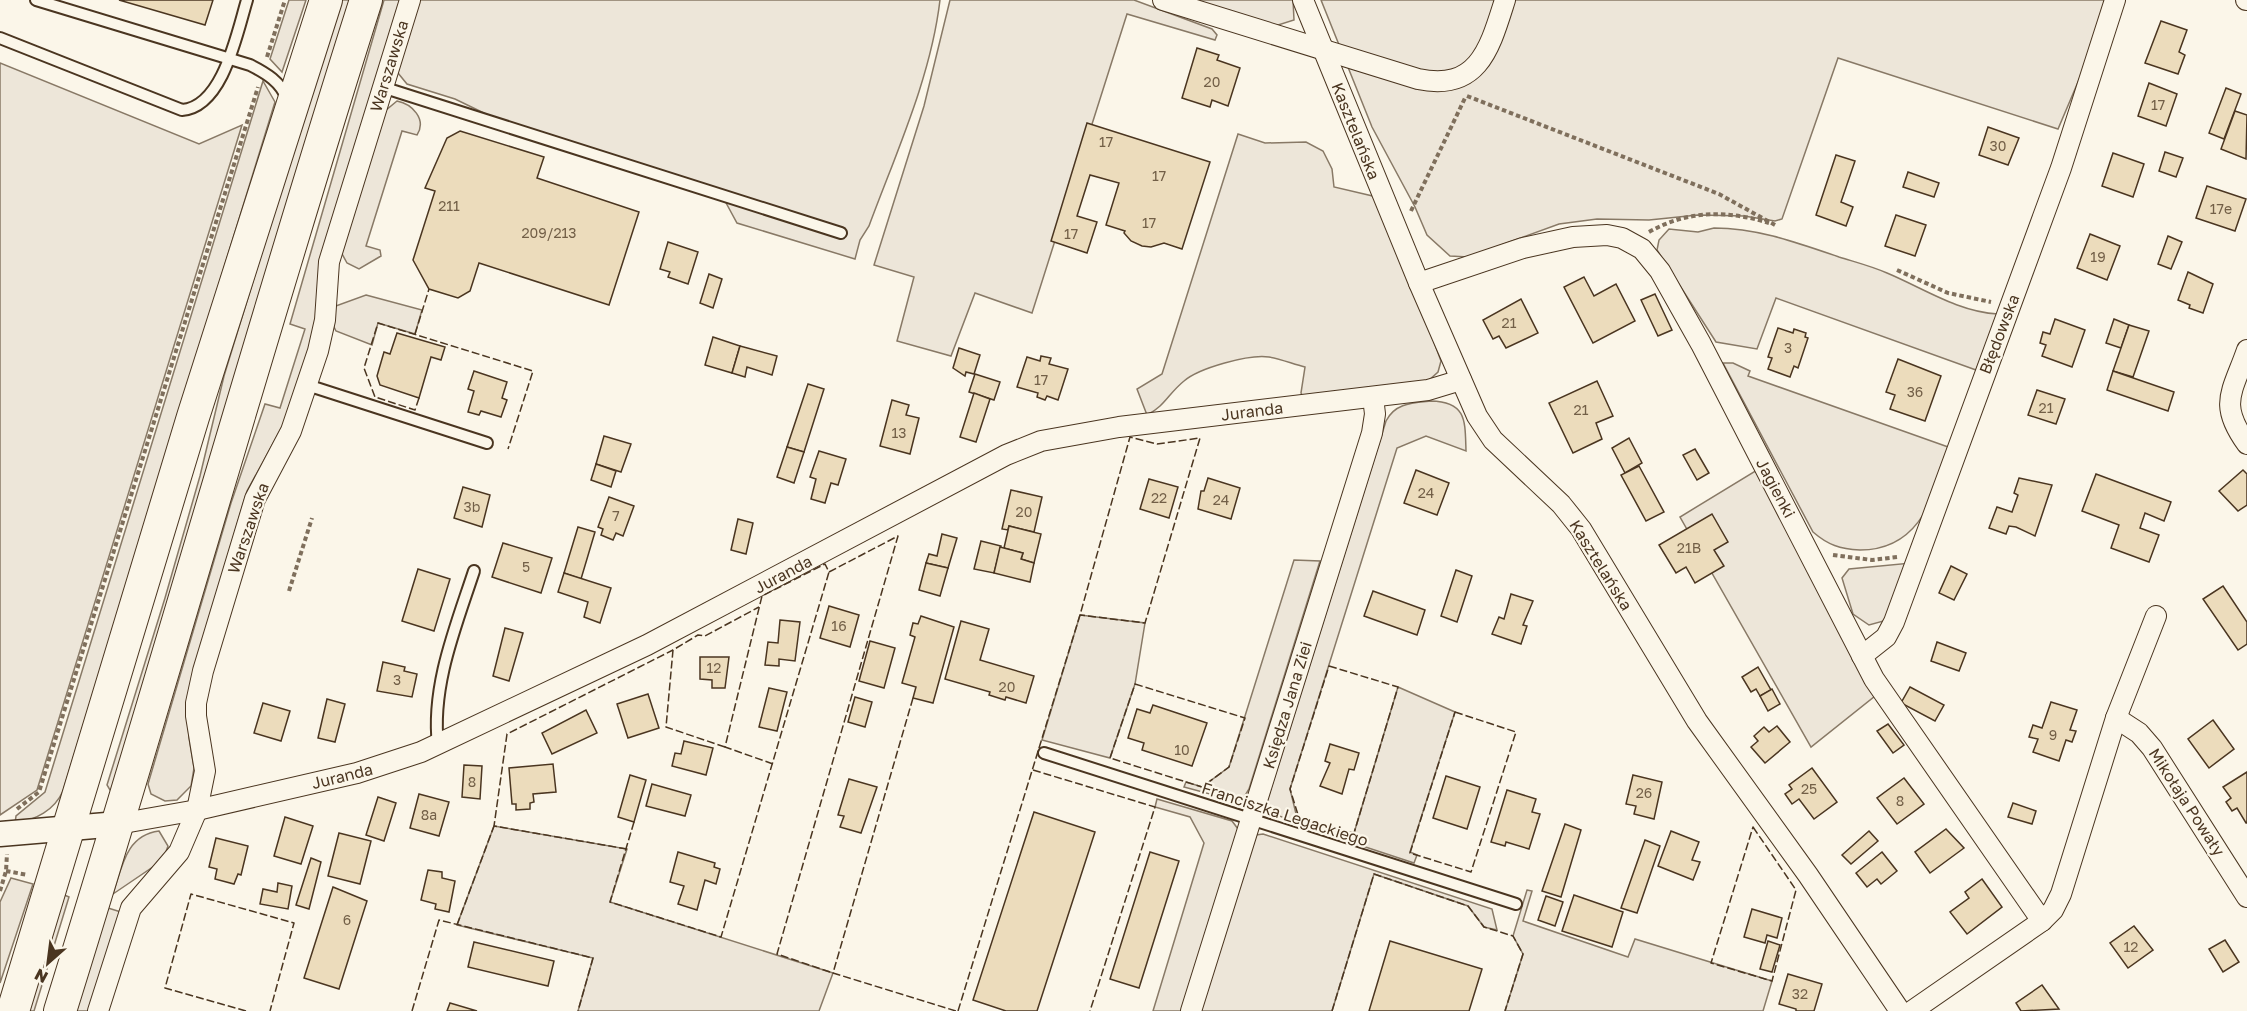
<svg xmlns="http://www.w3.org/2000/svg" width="2247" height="1011" viewBox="0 0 2247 1011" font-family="'Golos Text',sans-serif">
<rect width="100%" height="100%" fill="#fbf6e9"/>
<g fill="#ede6d9" stroke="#887966" stroke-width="1.5">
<polygon points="289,0 306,0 282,72 270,59"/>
<polygon points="339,0 352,0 112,790 110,790 107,785 165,598 200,476 224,376"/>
<polygon points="384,0 401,0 316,330 287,418 247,491 215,599 187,707 189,738 194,768 191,786 177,800 165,801 151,794 148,784 231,503 265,404 280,408 305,329 290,324"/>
<path d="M419,0H940C931,77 896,153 869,226L860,240L855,259L737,223L725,201L490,116L455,99L407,84L398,73L399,67Z"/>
<polygon points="950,0 1134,0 1212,29 1217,35 1215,40 1127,14 1032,313 975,293 951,356 897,341 914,277 874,265 924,106"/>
<polygon points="1200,0 1293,0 1294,20 1275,26 1199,4"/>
<polygon points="1321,0 2110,0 2098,35 2058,129 1838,58 1782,219 1775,221 1744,216 1698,215 1649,220 1597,219 1559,224 1468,257 1450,256 1427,235 1415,207 1372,127"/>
<polygon points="0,63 199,144 242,125 37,790 0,815"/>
<path d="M263,81L275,102L63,791C54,811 36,819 15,824L16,816L45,792Z"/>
<path d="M397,101C412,104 427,119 417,135L402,131L366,246L380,250L381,256L359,269L347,263L341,252L385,111Z"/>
<path d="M1238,134L1265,143L1306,142L1323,151L1332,169L1334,187L1381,198L1441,361L1438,372L1428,381L1305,401L1301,393L1305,367C1293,364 1281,359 1269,357C1249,354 1199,368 1184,381C1168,394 1165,406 1147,415L1137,389L1162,374Z"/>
<path d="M1714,228C1758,228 1798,243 1839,257C1855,262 1871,266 1887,273C1923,288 1958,312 1998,314L1976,370L1776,298L1757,349L1716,342L1657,250L1659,240L1669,229L1698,232Z"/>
<polygon points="366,295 422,310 415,334 378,323 372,345 336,331 334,327 333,307"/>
<path d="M1723,363H1733L1750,371L1748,376L1951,448C1934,495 1921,550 1860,550C1840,549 1828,545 1813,532Z"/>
<path d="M1431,401C1467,402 1465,421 1466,451L1426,436L1397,448L1290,789L1298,822C1284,817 1271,817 1267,801L1386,421C1395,403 1412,403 1431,401Z"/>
<polygon points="1757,470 1875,696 1811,747 1680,517"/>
<polygon points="1294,560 1320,561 1249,789 1243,799 1236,801 1184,787 1186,782 1202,787 1229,767"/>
<polygon points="1911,563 1891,619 1869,625 1853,614 1842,578 1849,569"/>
<polygon points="1080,615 1145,623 1135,684 1110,758 1042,740"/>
<polygon points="1398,687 1455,712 1410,852 1417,855 1414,863 1332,836 1334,828 1354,833"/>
<polygon points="1157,799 1232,821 1238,829 1181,1011 1153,1011 1204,843 1190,817 1155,807"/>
<polygon points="494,826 627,849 610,902 833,973 819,1011 578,1011 593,958 457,925"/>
<path d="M159,831L168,846L163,860L113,894C122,867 126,835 159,831Z"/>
<polygon points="1263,834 1492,909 1497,930 1484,927 1468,906 1374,874 1332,1011 1201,1011 1256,835"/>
<polygon points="11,878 33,884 0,983 0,902"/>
<polygon points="1527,890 1532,891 1523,921 1628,957 1635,939 1772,981 1763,1011 1505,1011 1523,954 1513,936"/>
<polygon points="62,894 69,897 34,1011 27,1011"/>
<polygon points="108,908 121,912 90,1011 76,1011"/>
</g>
<g fill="#ecdcbc" stroke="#4a3520" stroke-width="1.5">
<polygon points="119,0 213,0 205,25"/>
<polygon points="2161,21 2187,30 2179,52 2185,55 2178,74 2145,63"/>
<polygon points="1197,48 1219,55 1217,60 1240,68 1228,106 1212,100 1210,107 1182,98"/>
<polygon points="2149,83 2177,94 2166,126 2138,116"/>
<polygon points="2226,88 2241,94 2224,139 2209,133"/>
<polygon points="2235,111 2247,115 2246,159 2221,149"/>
<polygon points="1087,123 1210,162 1182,249 1164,243 1151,247 1142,246 1131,241 1124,233 1125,231 1106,225 1119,183 1090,175 1077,216 1097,222 1087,253 1051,241"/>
<polygon points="1988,127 2019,138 2008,165 1979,155"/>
<polygon points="460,131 544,157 537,178 639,212 609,305 479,263 470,291 458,298 429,289 413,260 435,191 425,188 447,138"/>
<polygon points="2165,152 2183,158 2176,177 2159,171"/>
<polygon points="2113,153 2144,164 2133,197 2102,186"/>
<polygon points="1836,155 1855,161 1841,202 1853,207 1846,226 1816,215"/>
<polygon points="1908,172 1939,183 1934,197 1903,187"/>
<polygon points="2207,186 2246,199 2235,231 2196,218"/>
<polygon points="1896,215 1926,225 1915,256 1885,246"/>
<polygon points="2090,234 2120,246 2107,280 2077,268"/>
<polygon points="2168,236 2182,242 2171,269 2158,264"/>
<polygon points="668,242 698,252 688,284 668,277 670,272 660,269"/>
<polygon points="2188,272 2213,284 2203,313 2189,308 2190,305 2178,300"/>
<polygon points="709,274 722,279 713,308 700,303"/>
<polygon points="1584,277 1594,296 1616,284 1635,321 1593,343 1564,287"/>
<polygon points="1655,294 1672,330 1658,336 1641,300"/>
<polygon points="1521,299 1538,333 1506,348 1499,336 1493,339 1483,320"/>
<polygon points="2055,319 2085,330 2072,367 2042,356 2046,345 2040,343 2043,332 2050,334"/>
<polygon points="2114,319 2129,325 2121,348 2106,343"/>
<polygon points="2129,325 2149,331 2133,377 2113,371"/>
<polygon points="1778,328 1793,333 1794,329 1806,333 1805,337 1808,338 1798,368 1794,366 1790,377 1768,369 1772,358 1768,357"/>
<polygon points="397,333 445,347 441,360 431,357 419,398 380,385 377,376 384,352 390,354"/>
<polygon points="713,337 740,346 732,373 705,365"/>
<polygon points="740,346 777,356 772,375 747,367 745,377 732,373"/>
<polygon points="959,348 980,355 974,374 966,372 965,376 953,368"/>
<polygon points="1041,356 1051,358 1049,364 1068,369 1058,400 1047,396 1045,400 1037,397 1038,393 1017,387 1027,357 1040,361"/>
<polygon points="1898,359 1941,376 1925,421 1890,409 1895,395 1886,392"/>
<polygon points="474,371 507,382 502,398 507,400 501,417 481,411 479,415 468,412 474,391 468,389"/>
<polygon points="2113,371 2174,392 2168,411 2107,390"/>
<polygon points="975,374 1000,382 994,400 969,392"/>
<polygon points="1597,381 1613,416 1596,423 1602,439 1573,453 1549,403"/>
<polygon points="808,384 824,389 804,452 787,447"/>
<polygon points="2037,390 2065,399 2056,424 2028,415"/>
<polygon points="974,393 990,399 976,442 960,437"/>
<polygon points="892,400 909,405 906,415 919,418 910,454 880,446"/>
<polygon points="604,436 631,444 621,472 596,464"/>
<polygon points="1629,438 1642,463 1625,473 1612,448"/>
<polygon points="787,447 804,452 794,483 777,477"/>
<polygon points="1695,449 1709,473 1697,480 1683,455"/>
<polygon points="819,451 846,459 838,485 831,483 825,503 811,499 816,479 810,477"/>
<polygon points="596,464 616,471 611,487 591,480"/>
<polygon points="1639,466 1664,512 1646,521 1621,475"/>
<polygon points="1416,470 1449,483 1437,515 1404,503"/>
<polygon points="2243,470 2247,474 2247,505 2238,511 2219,491"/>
<polygon points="2096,474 2171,502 2164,521 2145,513 2140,528 2159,535 2149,562 2111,548 2119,525 2082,511"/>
<polygon points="1208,478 1240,488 1231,519 1198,509 1201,491 1204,491"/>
<polygon points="2019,478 2052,485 2035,536 2016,527 2009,526 2006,534 1989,528 1997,507 2012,512 2018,495 2014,493"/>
<polygon points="1149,479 1178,487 1169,518 1140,509"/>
<polygon points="463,487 490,495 482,527 454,518"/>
<polygon points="1011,490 1042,497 1034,532 1009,526 1008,530 1002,529"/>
<polygon points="609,497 634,506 623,536 616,533 613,540 601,535 603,529 598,527"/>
<polygon points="1712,514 1728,542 1714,550 1724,566 1695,583 1686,567 1676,573 1659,545"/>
<polygon points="738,519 753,523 746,554 731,550"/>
<polygon points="1009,526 1041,534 1034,563 1021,559 1023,553 1004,548"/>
<polygon points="578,527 595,532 581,579 564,573"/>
<polygon points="942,534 957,538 948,568 926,563 929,554 937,556"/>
<polygon points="981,541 1001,546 994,573 974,569"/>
<polygon points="503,543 552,558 541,593 492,577"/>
<polygon points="1000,547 1023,553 1021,559 1034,563 1030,582 994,573"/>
<polygon points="926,563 948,568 940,596 919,590"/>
<polygon points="1951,566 1967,574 1954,600 1939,593"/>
<polygon points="418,569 450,579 434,631 402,621"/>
<polygon points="1456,570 1472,576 1457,622 1441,616"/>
<polygon points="564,573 611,588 600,623 584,617 588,602 558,592"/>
<polygon points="2223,586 2247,622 2247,644 2238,650 2203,599"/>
<polygon points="1373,591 1425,610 1417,635 1364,616"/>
<polygon points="1511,594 1533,601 1523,625 1527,626 1521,644 1492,634 1499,617 1504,619"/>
<polygon points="829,606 859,615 850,647 820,638"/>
<polygon points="921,616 954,627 933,703 913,698 916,687 902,683 915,637 910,635 913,623 918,624"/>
<polygon points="780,620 800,622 795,661 779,659 779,666 765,665 768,642 778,643"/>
<polygon points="961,621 989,629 980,660 1034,676 1026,703 1006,697 1005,700 989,695 990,692 945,679"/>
<polygon points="505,628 523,633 509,681 493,676"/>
<polygon points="870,641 895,648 884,688 859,681"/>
<polygon points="1937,642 1966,653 1959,671 1931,661"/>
<polygon points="700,657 729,657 725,688 712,688 712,680 700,679"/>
<polygon points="383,662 405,667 404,671 417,674 412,697 377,691"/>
<polygon points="1758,667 1771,690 1760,696 1756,689 1751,692 1742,677"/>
<polygon points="1910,687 1944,705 1935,721 1901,703"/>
<polygon points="769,688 787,692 777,731 759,727"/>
<polygon points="1772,689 1780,704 1768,711 1760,696"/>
<polygon points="648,694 659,728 628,738 617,704"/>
<polygon points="855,697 872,702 865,727 848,722"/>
<polygon points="327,699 345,704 335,742 318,738"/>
<polygon points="2051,702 2077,710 2070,730 2076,731 2072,742 2066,740 2059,761 2033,752 2038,739 2029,737 2033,725 2042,728"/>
<polygon points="263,703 290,711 281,741 254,733"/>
<polygon points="1153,705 1207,723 1192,766 1142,750 1144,743 1128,738 1137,709 1150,713"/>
<polygon points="586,710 597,733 552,754 542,733"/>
<polygon points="2213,720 2234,749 2209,768 2188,739"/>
<polygon points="1888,724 1904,745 1893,753 1877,731"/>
<polygon points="1777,726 1790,742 1765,763 1751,747 1758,741 1754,736 1764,727 1769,732"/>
<polygon points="684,741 713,748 706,775 672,766 675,753 681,754"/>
<polygon points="1330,744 1359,753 1354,770 1349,769 1342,794 1320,786 1330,763 1325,761"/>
<polygon points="553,764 556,792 533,794 534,802 530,803 530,809 516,810 516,804 512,804 509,768"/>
<polygon points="464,765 482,766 480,799 462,797"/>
<polygon points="1812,768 1837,802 1814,819 1799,799 1792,804 1785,794 1792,789 1789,785"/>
<polygon points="2247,772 2247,823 2246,823 2237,808 2232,811 2226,802 2231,798 2223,787"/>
<polygon points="630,775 646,780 634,822 618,817"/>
<polygon points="1633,775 1662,782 1654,819 1634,814 1636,806 1626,804"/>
<polygon points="1446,776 1480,787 1467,829 1433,818"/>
<polygon points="1904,778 1924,804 1897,824 1877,798"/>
<polygon points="849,779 877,787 861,833 840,827 844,816 838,815"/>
<polygon points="652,784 691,795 685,816 646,806"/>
<polygon points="1507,790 1536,799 1532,812 1540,814 1529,849 1506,842 1505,846 1491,842"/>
<polygon points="419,794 449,802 439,836 410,828"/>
<polygon points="378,797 396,803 384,841 366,835"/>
<polygon points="2013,803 2036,811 2032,824 2008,817"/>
<polygon points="1034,812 1095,832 1037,1011 1006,1011 973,1000"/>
<polygon points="285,817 313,826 301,864 274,856"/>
<polygon points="1565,824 1581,830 1561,897 1542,891"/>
<polygon points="1946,829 1964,848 1930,873 1915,852"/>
<polygon points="1671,831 1699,842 1692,860 1700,862 1693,880 1658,866"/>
<polygon points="1869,831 1878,841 1851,864 1842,855"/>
<polygon points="339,833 371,841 360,884 328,876"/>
<polygon points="216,838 248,846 241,875 238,874 234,884 215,879 217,869 209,867"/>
<polygon points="1645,840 1660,846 1637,913 1621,908"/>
<polygon points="678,852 715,863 714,867 720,869 716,884 705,880 697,910 678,904 684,886 670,882"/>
<polygon points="1150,852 1179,861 1139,988 1110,979"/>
<polygon points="1882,852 1897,871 1881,884 1877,879 1867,887 1856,873"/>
<polygon points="311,858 321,862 309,909 296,905"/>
<polygon points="428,870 442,872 442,878 455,881 449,912 435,909 436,904 421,900"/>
<polygon points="1982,879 2002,907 1967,934 1950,912 1969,898 1965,892"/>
<polygon points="278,883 292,886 288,909 260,904 263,889 277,892"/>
<polygon points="333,887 367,901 339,989 304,978"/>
<polygon points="1574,895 1623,912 1612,947 1562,931"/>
<polygon points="1546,896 1563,902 1555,926 1538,920"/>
<polygon points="1752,909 1782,918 1777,938 1767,935 1765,943 1744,937"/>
<polygon points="2134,926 2153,950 2128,968 2110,943"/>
<polygon points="2225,940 2239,962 2223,972 2209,949"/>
<polygon points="1390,941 1482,969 1469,1011 1369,1011"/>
<polygon points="1768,941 1780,945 1772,972 1760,969"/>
<polygon points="474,942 554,961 548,986 468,967"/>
<polygon points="1788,974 1822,984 1814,1011 1796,1011 1796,1009 1779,1004"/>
<polygon points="2042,985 2059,1009 2021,1011 2016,1003"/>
<polygon points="450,1003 477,1011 447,1011"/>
</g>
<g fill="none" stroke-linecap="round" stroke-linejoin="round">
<defs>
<g id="service">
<path d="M36,0L250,65C266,73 281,82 287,99"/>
<path d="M0,38L182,110C223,107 237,33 247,0"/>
<polyline points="382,87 841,233"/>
<polyline points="307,385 487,443"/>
<path d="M438,745C431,686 456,626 474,571"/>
<polyline points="1044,753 1516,904"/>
</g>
<g id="minor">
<path d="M1163,0L1418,79C1479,92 1490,47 1505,0"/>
<polyline points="1303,0 1419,283 1477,416 1493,440 1561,504 1581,529 1697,721 1808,875 1900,1011"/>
<polyline points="2246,0 2247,0"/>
<polyline points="1419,283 1523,248 1573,237 1607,235 1622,238 1642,249 1660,271 1701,344 1874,679 2042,921"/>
<path d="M2247,350C2232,393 2218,404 2247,444"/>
<polyline points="1862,656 1886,637 1894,622 2061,168 2115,0"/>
<polyline points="2116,718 2139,733 2152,748 2247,897"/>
<polyline points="118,824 197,810 357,773 421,752 647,645 1006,455 1041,441 1119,427 1428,390 1461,380"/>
<polyline points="98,1011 131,908 179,852 197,810 205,771 196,716 196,703 203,671 255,499 291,431 318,351 325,320 329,262 410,0"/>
<polyline points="1191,1011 1372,433 1375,414 1373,397"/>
<polyline points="1912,1011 2042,921 2053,910 2061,894 2116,718 2156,616"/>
</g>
<polyline id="tertiary" points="0,834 118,824"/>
<g id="primary">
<polyline points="13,1011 193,417 326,0"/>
<path d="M60,1011C165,675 259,336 366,0"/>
</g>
</defs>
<use href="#service" stroke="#4a3520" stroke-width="14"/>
<use href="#minor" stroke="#4a3520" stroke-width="22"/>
<use href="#tertiary" stroke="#4a3520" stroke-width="27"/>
<use href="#primary" stroke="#4a3520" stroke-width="34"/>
<g stroke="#7f6f5c" stroke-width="4" stroke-dasharray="4.5 3" stroke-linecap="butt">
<polyline points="267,57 285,0"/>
<polyline points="1467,96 1719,194 1775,225"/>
<polyline points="1411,211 1466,96"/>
<path d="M1649,232C1688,210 1727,210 1769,223"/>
<polyline points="1897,270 1948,293 1991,302"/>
<polyline points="1833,555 1872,560 1897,557"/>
<polyline points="289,591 312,518"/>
<polyline points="17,809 39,792 258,87"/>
<polyline points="6,871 28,875"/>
<polyline points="0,891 6,871 7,854"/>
</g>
<use href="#service" stroke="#fbf6e9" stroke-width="10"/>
<use href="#minor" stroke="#fbf6e9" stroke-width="20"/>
<use href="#tertiary" stroke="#fbf6e9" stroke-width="24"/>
<use href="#primary" stroke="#fbf6e9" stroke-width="32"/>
<g stroke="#4a3520" stroke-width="1.5" stroke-dasharray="8 3" stroke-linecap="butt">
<polyline points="415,334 429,289"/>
<polyline points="419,398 415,410 375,397 364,368 378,323 533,371 508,449"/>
<polygon points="1329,666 1398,687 1354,833 1299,818 1290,789"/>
<polygon points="1135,684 1245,718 1229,767 1202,787 1110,758"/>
<polyline points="913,698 833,973 956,1011"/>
<polygon points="1455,712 1516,732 1471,872 1410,853"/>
<polyline points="725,747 666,727 673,650 698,635 705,636 759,607"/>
<polyline points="773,764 725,747 762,596 825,564 829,572 898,536 777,954 833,973"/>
<polyline points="1033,770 1155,807 1090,1011"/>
<polyline points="634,822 610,902 721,937 829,572"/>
<polygon points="1753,827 1796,890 1772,981 1711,963"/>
<polyline points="627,849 494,826 507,734 673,650"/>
<polyline points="457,925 494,826"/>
<polyline points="246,1011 165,988 191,894 294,923 270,1011"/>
<polyline points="412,1011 439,920 593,958 578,1011"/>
<polyline points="958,1011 1080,615 1130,437 1157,444 1200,438 1145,623 1080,615"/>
<polyline points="1332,1011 1374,874 1468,906 1484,927 1513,936 1523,954 1505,1011"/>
</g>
</g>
<g text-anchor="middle" stroke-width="4.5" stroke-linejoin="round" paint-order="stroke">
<g font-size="14" fill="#725f47">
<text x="1212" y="87">20</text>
<text x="2158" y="110">17</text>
<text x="1106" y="147">17</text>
<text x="1998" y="151">30</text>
<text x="1159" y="181">17</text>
<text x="449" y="211">211</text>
<text x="2221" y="214">17e</text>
<text x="1149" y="228">17</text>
<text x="549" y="238">209/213</text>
<text x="1071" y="239">17</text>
<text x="2098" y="262">19</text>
<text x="1509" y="328">21</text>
<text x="1788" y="353">3</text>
<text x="1041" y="385">17</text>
<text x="1915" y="397">36</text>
<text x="2046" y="413">21</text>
<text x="1581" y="415">21</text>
<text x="899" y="438">13</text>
<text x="1426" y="498">24</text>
<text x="1159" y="503">22</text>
<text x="1221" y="505">24</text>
<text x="472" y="512">3b</text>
<text x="1024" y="517">20</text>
<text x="616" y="521">7</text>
<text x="1689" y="553">21B</text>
<text x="526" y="572">5</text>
<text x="839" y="631">16</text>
<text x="714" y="673">12</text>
<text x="397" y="685">3</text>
<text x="1007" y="692">20</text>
<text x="2053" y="740">9</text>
<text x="1182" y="755">10</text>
<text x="472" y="787">8</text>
<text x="1809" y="794">25</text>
<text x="1644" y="798">26</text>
<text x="1900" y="806">8</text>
<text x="429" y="820">8a</text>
<text x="347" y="925">6</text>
<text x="2131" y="952">12</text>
<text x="1800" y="999">32</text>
</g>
<g font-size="16" fill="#4a3520" stroke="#fbf6e9">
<text transform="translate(389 66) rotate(-73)" y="6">Warszawska</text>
<text transform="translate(1356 131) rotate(68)" y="6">Kasztelańska</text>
<text transform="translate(1999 334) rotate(-69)" y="6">Błędowska</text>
<text transform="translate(1252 411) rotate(-7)" y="6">Juranda</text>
<text transform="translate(1776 488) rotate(62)" y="6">Jagienki</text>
<text transform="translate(248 528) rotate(-71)" y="6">Warszawska</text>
<text transform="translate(1601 565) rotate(58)" y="6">Kasztelańska</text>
<text transform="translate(783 574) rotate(-28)" y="6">Juranda</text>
<text transform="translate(1287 705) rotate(-73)" y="6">Księdza Jana Ziei</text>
<text transform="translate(342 776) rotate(-14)" y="6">Juranda</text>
<text transform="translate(2187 802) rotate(57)" y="6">Mikołaja Powały</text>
<text transform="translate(1285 814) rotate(18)" y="6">Franciszka Legackiego</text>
</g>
</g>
<g transform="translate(48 963) rotate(208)" stroke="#fbf6e9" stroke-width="4.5" paint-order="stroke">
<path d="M0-4.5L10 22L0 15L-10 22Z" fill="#4a3520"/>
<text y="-9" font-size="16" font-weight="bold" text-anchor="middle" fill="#4a3520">N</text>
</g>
</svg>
